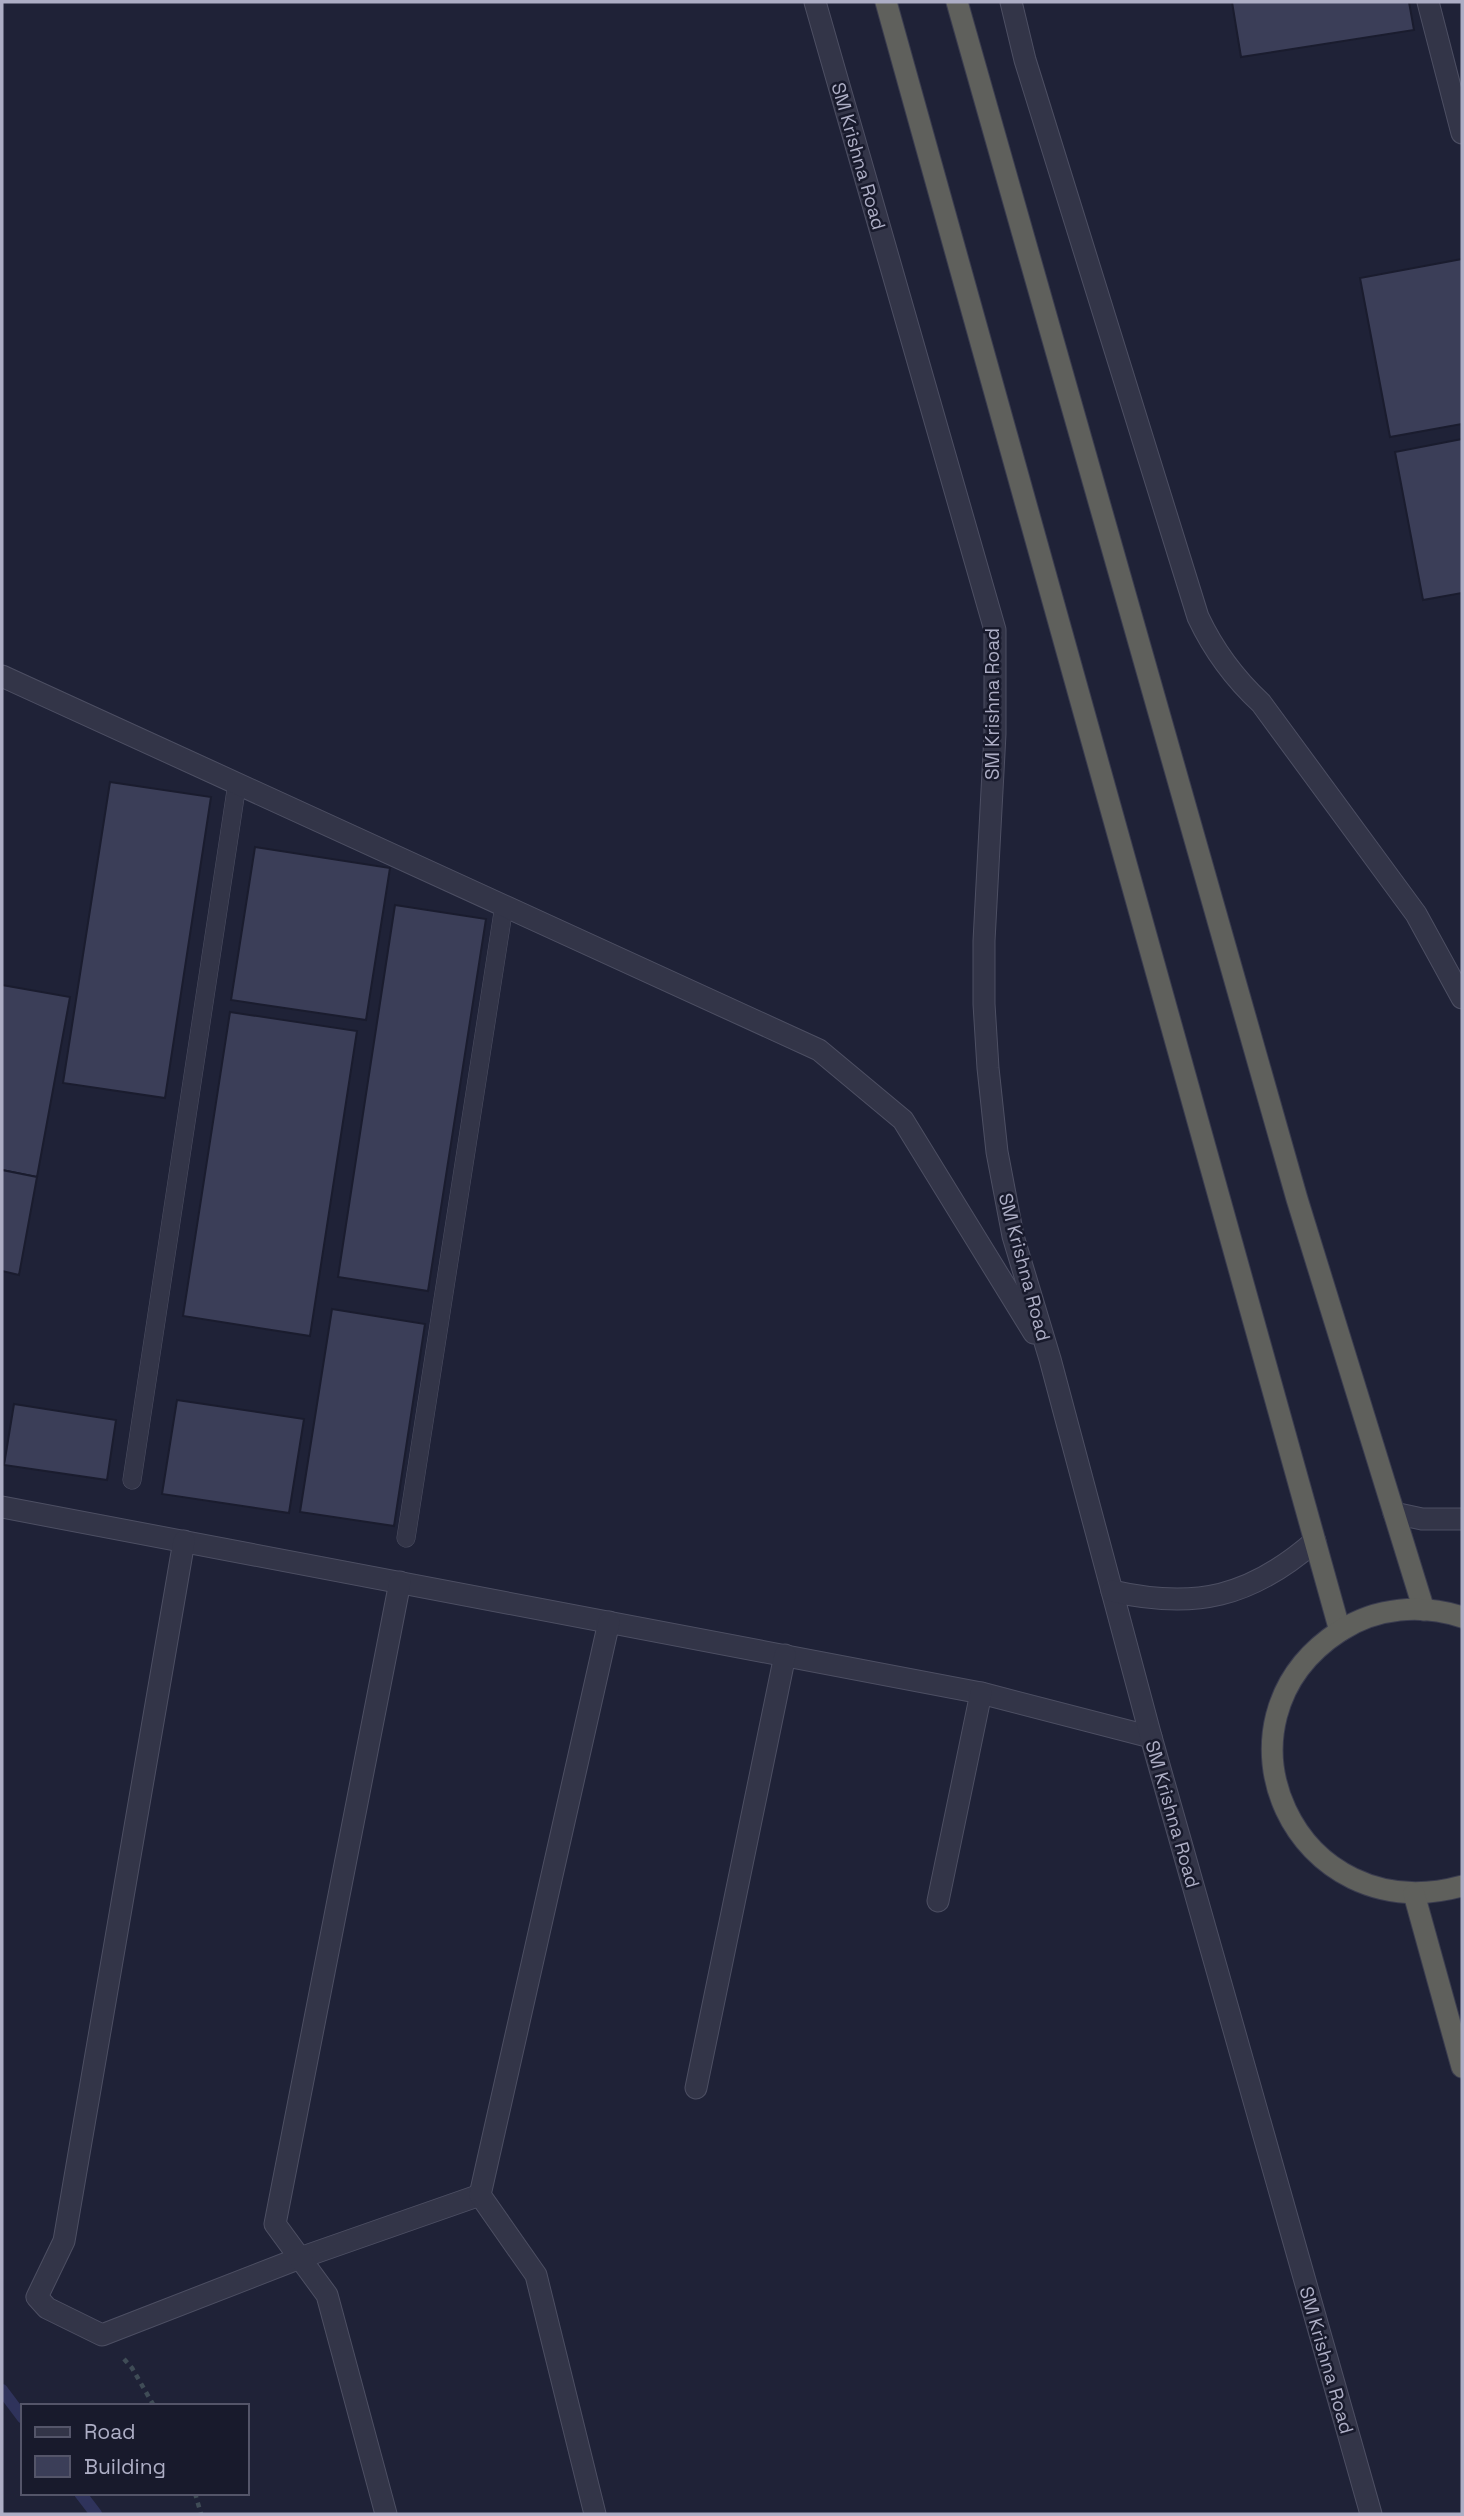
<svg xmlns="http://www.w3.org/2000/svg" width="1464" height="2516" viewBox="0 0 1464 2516" font-family="'Space Grotesk',sans-serif">
<rect width="100%" height="100%" fill="#1f2237"/>
<g fill="none" stroke-linecap="round" stroke-linejoin="round">
<g stroke="#2f335b" stroke-width="12">
<polyline points="2,2390 23,2418"/>
<polyline points="80,2493 96,2514"/>
</g>
</g>
<g fill="#3b3e58" stroke="#1a1c2e" stroke-width="2">
<polygon points="1232,2 1409,2 1414,30 1241,57"/>
<polygon points="1462,259 1462,424 1390,437 1360,278"/>
<polygon points="1462,439 1462,593 1423,600 1395,452"/>
<polygon points="110,782 211,797 165,1098 63,1083"/>
<polygon points="255,847 390,868 366,1020 231,1000"/>
<polygon points="395,905 486,919 428,1291 338,1277"/>
<polygon points="2,985 70,997 37,1177 2,1170"/>
<polygon points="230,1012 357,1031 310,1336 183,1316"/>
<polygon points="2,1170 37,1177 19,1275 2,1271"/>
<polygon points="332,1309 425,1324 394,1526 300,1512"/>
<polygon points="177,1400 304,1419 289,1513 162,1494"/>
<polygon points="14,1404 116,1420 107,1480 4,1465"/>
</g>
<g fill="none" stroke-linecap="round" stroke-linejoin="round">
<defs>
<g id="service">
<polyline points="132,1480 237,784"/>
<polyline points="406,1538 504,906"/>
</g>
<g id="minor">
<polyline points="1428,2 1462,133"/>
<polyline points="2,1507 981,1693 1151,1737"/>
<polyline points="184,1541 64,2241 37,2297 47,2308 102,2335 300,2258 480,2195"/>
<polyline points="938,1901 981,1693"/>
<polyline points="696,2088 785,1655"/>
<polyline points="386,2514 327,2295 275,2224 400,1582"/>
<polyline points="595,2514 536,2275 480,2195 609,1622"/>
</g>
<g id="tertiary">
<polyline points="815,2 995,630 995,734 984,941 984,1004 988,1068 997,1152 1013,1236 1050,1359 1151,1737 1371,2514"/>
<path d="M1011,2L1025,60L1198,617C1214,651 1234,678 1261,703L1416,914L1462,998"/>
<polyline points="2,676 819,1050 903,1120 1034,1333"/>
<polyline points="1394,1513 1422,1519 1462,1519"/>
<path d="M1112,1591C1195,1610 1251,1597 1315,1541"/>
</g>
<g id="trunk">
<polyline points="886,2 1340,1631"/>
<polyline points="957,2 1297,1199 1424,1610"/>
<path d="M1462,1617C1421,1604 1377,1607 1340,1631C1200,1722 1295,1932 1462,1886"/>
<polyline points="1414,1894 1462,2067"/>
</g>
</defs>
<use href="#service" stroke="#4d4f63" stroke-width="19"/>
<use href="#minor" stroke="#4d4f63" stroke-width="23"/>
<use href="#tertiary" stroke="#4d4f63" stroke-width="23"/>
<use href="#trunk" stroke="#3a3c4f" stroke-width="23"/>
<g stroke="#3f4c56" stroke-width="4.5" stroke-dasharray="5 5" stroke-linecap="butt">
<polyline points="124,2359 132,2368 154,2406"/>
<polyline points="195,2493 201,2514"/>
</g>
<use href="#service" stroke="#333548" stroke-width="18"/>
<use href="#minor" stroke="#333548" stroke-width="21"/>
<use href="#tertiary" stroke="#333548" stroke-width="21"/>
<use href="#trunk" stroke="#5f605c" stroke-width="21"/>
</g>
<g text-anchor="middle" stroke-width="5" stroke-linejoin="round" paint-order="stroke">
<g font-size="19" fill="#adaec5" stroke="#181a2c">
<text transform="translate(859 156) rotate(74)" y="7">SM Krishna Road</text>
<text transform="translate(992 704) rotate(-90)" y="7">SM Krishna Road</text>
<text transform="translate(1025 1267) rotate(75)" y="7">SM Krishna Road</text>
<text transform="translate(1173 1814) rotate(74)" y="7">SM Krishna Road</text>
<text transform="translate(1327 2360) rotate(74)" y="7">SM Krishna Road</text>
</g>
</g>
<rect width="1464" height="2516" fill="none" stroke="#adaec5" stroke-width="7"/>
<rect x="21" y="2404" width="228" height="91" fill="#181a2c" stroke="#545569" stroke-width="2"/>
<rect x="35" y="2427" width="35" height="10" fill="#333548" stroke="#545569" stroke-width="2"/>
<text x="84" y="2439" font-size="21" fill="#adaec5">Road</text>
<rect x="35" y="2456" width="35" height="21" fill="#3b3e58" stroke="#545569" stroke-width="2"/>
<text x="84" y="2474" font-size="21" fill="#adaec5">Building</text>
</svg>
